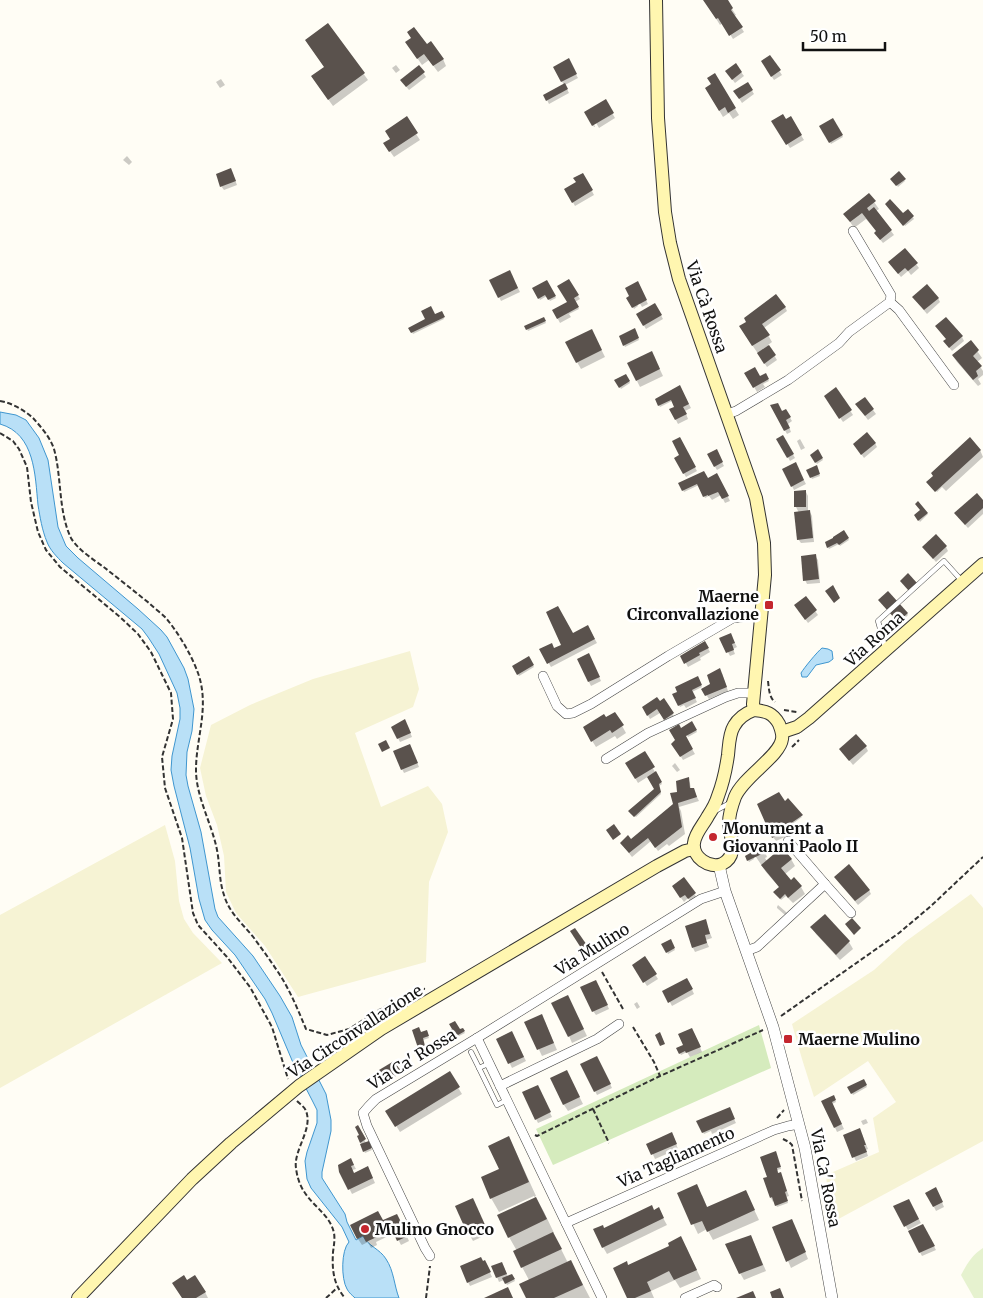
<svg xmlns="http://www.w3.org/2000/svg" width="983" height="1298" viewBox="0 0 983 1298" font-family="Merriweather,serif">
<rect width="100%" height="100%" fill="#fffdf5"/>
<g fill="#f6f3d4">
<polygon points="410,651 419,689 413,707 355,733 381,807 428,786 442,804 448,832 429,882 426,962 298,997 265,946 236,913 226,892 224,856 217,825 206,796 200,768 211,725 250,705 313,679"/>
<polygon points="165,825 175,861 179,901 184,919 193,933 222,963 0,1088 0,915"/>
<polygon points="971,894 983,908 983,1141 831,1223 826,1175 879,1152 873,1118 896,1102 868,1061 814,1097 802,1059 792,1024 874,970 905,942"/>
</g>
<polygon fill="#d5ebbd" points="759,1025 771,1068 553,1165 536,1129"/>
<path fill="#e6f2cf" d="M983,1248V1298H974L961,1275C967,1264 972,1255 983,1248Z"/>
<g fill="#b9e0f7" stroke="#3f96cf">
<path d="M0,412L16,415L26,420L39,438L48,460L58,527L66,546L78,558L138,609L161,630L167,637L184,668L188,679L194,709L192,731L187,752L186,775L188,786L201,832L215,909L218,917L253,956L280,996L292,1017L301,1045L326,1094L331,1120V1131L322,1172V1178L345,1214L347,1222L356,1240L363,1236C368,1246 380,1249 386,1259C394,1271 394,1285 399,1298H355C352,1295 349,1293 347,1289C341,1279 341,1250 349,1242L342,1227L311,1188L307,1179L305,1161L307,1152L317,1123V1110L313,1102L294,1065L272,1013L265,999L235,955L212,930L205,920L199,899L190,848L174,786L171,770L172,756L180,719V708L177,693L159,654L148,637L142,629L63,563C57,557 50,550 47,542C42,530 40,517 38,505C35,475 35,434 0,424Z"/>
<path d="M822,648L828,649L832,651L833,659L829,662L816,665L807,677H802L801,673C804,668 817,652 822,648Z"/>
</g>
<g fill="#0003">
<polygon points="704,0 726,0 736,15 734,16 744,32 733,39 723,23 720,25"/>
<polygon points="328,25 368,80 333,106 312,77 325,67 306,41"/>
<polygon points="427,46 443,59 446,66 438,72 429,60 422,65 411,49"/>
<polygon points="770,57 782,75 774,80 762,62"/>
<polygon points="568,60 578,78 565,85 569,93 549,104 545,96 564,85 554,68"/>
<polygon points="396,65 400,70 396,73 392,68"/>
<polygon points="419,67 426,77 409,90 404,84"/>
<polygon points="741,72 744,76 735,83 729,75"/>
<polygon points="714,75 739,115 733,119 729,113 723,117 706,88 712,84"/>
<polygon points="221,79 225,85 220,88 216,82"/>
<polygon points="748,84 754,94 742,103 735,92"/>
<polygon points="605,101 615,118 599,128 595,121 593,122 595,127 594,127 586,113"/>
<polygon points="790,118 804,140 790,148 773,122 786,121"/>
<polygon points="832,119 843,137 831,144 821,126"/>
<polygon points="416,134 420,140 394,157 389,150"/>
<polygon points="127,156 132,162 129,165 123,160"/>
<polygon points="899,173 905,181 898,187 892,179"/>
<polygon points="233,174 237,185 224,190 221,186"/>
<polygon points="583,174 594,195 575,206 566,190 577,183"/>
<polygon points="869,195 879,209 876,211 894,235 883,243 878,237 877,232 866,219 854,228 845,214"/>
<polygon points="887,206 903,215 908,211 914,219 905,226"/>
<polygon points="905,250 919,268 911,275 908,271 901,277 889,263"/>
<polygon points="512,276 520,292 501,301 491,281"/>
<polygon points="568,280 580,299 575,302 579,309 569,314 571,317 560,323 553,310 568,303"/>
<polygon points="547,281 556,298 550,301 547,296 540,300 534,289"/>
<polygon points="637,283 648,304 642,307 638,300 636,301 638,306 634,309 628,299"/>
<polygon points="938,298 940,302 927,314 916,301"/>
<polygon points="655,304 663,319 646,329 637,314"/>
<polygon points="785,307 787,311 764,328 772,342 768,345 777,360 767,367 744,333"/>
<polygon points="441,312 444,319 413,334 410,328"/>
<polygon points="544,319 546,323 528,331 526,327"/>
<polygon points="634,330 639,340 625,347 620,336"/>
<polygon points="595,337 605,357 581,369 577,362"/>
<polygon points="962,337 964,341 952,351 947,345"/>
<polygon points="971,342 982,358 977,362 983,371 983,375 978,379 981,384 978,386 957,362 953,356"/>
<polygon points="655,359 663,376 640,387 637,381"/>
<polygon points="746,373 760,378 765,375 769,381 763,384 765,387 757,392"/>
<polygon points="626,375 630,383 621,389 616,381"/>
<polygon points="680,387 691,408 685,411 688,419 678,424 671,410 676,407 672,401 660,407 656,400"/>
<polygon points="836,389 853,415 843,422 828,400"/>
<polygon points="864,398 876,414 868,420 859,408"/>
<polygon points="771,406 782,413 786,411 792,421 788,424 791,432 787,434"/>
<polygon points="782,436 795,458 790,461 778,439"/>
<polygon points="679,439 697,471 686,477 675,458 681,455"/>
<polygon points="800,439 805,448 801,450 797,441"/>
<polygon points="875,443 877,447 864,458 857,448"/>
<polygon points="980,450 983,457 946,491 942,487 937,492 929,484"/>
<polygon points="716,451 724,466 717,470 708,455"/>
<polygon points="818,451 823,460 817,464 811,455"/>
<polygon points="795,464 806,484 794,490 792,486"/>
<polygon points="816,467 820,476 812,479 808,470"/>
<polygon points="707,479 719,479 730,501 725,503 721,495 712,500 709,496 705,498 699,485 684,492 680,484"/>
<polygon points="796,492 806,492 808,496 808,512 810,512 812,516 814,542 801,543 798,539 799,513 796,507"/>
<polygon points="983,502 983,514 968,528 958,517"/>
<polygon points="922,511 928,514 920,522 916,516"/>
<polygon points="843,531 849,540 840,546 839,544 829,549 826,543"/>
<polygon points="923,547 946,547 948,551 936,562"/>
<polygon points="815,556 818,560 820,583 807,584 805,580"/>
<polygon points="806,598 818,615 808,623 798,609"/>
<polygon points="881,602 907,613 908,615 900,623"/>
<polygon points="588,627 597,643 551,667 541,650 554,649 562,645 572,635"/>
<polygon points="730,634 737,647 733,649 735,654 730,656 721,639"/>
<polygon points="705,643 710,652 700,658 701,660 688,667 682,656"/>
<polygon points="861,647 865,652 858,658 855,653"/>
<polygon points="528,658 534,667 519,676 514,666"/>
<polygon points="591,659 601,681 591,686 578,660"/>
<polygon points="722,673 728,691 709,699 703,690 712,685"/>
<polygon points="697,678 702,687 692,692 697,702 686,708 684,705 680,707 674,695"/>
<polygon points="664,699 675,718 667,723 660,713 650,719 643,707 659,702"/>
<polygon points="615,713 626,733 617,739 615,736 596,747 584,728 605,719"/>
<polygon points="692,723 697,732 688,737 683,729"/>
<polygon points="407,725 412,737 400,742 398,738"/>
<polygon points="678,726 695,754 683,760 673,744 677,741"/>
<polygon points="410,745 419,767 404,773 402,769"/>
<polygon points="866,747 868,751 853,765 841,750"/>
<polygon points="644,753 662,784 659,786 661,794 636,817 630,813 655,789 649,776 638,783 627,764"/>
<polygon points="675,763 680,770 677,772 672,766"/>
<polygon points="688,779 690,783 691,790 693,789 699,801 679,807 681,811 685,834 669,846 667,844 658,851 651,841 632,857 624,847 675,805 678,793"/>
<polygon points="785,803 802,817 784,830 787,836 776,841 773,837"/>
<polygon points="763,847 767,857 765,858 767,861 791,859 795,866 784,875 791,882 801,887 805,894 793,903 786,896 781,900 776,893 780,888 766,872 754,854 753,854 754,859 749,862 746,856"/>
<polygon points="684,879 697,898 691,902 688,898 684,902 676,891"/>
<polygon points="838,881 869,890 871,894 858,905"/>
<polygon points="778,905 786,912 787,913 785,915 777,908 777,907"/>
<polygon points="825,915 849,942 853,949 840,960 816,934 812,927"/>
<polygon points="707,925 712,938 706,940 709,947 695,952 693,948"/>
<polygon points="574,936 588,948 590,952 586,955"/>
<polygon points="670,941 675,950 668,954 663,944"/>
<polygon points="645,958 658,979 647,986 634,966"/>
<polygon points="687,979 694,994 672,1006 664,991"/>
<polygon points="598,985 609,1009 596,1015 593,1011"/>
<polygon points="637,1002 640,1007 637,1009 634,1004"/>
<polygon points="571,1003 587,1036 572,1043 569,1036"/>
<polygon points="526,1022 545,1022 557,1050 542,1056"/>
<polygon points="454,1029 459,1031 462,1029 465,1033 455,1038 451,1031"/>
<polygon points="413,1031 420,1034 426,1032 429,1038 423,1040 425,1048 420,1049"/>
<polygon points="694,1033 702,1052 690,1057 687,1052 681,1055 678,1049 684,1046"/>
<polygon points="514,1037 526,1061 512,1068 498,1039"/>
<polygon points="599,1061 612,1088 597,1095 595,1091"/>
<polygon points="394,1062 401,1073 387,1082 381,1071"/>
<polygon points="449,1073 462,1094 400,1132 387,1111"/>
<polygon points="570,1078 583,1104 568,1111 564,1105"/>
<polygon points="863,1080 867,1087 853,1095 849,1088"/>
<polygon points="539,1090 552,1117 538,1123 536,1119"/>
<polygon points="833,1096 836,1102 832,1104 844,1129 837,1132 823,1101"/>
<polygon points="731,1113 736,1123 712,1134 711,1131 704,1134 698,1122"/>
<polygon points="866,1119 868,1123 863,1125 861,1121"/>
<polygon points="358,1127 366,1143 368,1142 372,1150 365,1153 358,1137 361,1136"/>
<polygon points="862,1134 868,1149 866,1150 868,1156 856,1161 854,1157"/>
<polygon points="509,1138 516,1152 536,1196 535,1196 544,1212 554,1233 553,1233 568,1263 578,1275 590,1298 527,1298 529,1280 514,1252 517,1251 509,1237 535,1198 534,1196 499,1212 491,1198"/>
<polygon points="674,1138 678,1149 655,1159 648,1144"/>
<polygon points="777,1157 781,1169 777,1170 778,1174 782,1178 789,1196 786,1197 788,1203 777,1207 774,1201 773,1202 771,1198 764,1179 768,1178"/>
<polygon points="351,1160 356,1169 352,1170 354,1175 370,1172 375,1183 352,1194 341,1172"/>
<polygon points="927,1193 938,1193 944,1207 936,1211"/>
<polygon points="679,1194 702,1195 708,1209 750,1201 759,1220 713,1240 707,1229 698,1234"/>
<polygon points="909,1201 921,1223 908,1230 895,1207"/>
<polygon points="476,1207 488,1234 473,1241 469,1234"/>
<polygon points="654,1211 662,1216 667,1225 607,1254 603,1247 604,1229"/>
<polygon points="399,1219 409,1241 401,1245 395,1233 376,1242 377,1245 371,1248 368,1242 362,1245 358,1239 383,1222"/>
<polygon points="923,1226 936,1250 922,1256 909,1232"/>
<polygon points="795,1227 808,1259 791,1268 788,1261"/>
<polygon points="754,1243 766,1271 744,1280 740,1273"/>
<polygon points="686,1247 701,1279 680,1288 675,1280 651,1291 654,1298 628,1298 628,1266"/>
<polygon points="487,1266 492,1277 470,1286 468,1282"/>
<polygon points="493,1267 504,1267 508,1277 512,1275 515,1281 507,1285 504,1280 499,1282"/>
<polygon points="186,1282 205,1292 208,1298 183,1298"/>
</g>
<g fill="#5a524d">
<polygon points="703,0 728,0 733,8 731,10 743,27 729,36 718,18 716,19"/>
<polygon points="328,23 365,73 328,100 311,76 324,67 305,40"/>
<polygon points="414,27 427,44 431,41 444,59 433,66 424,54 417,59 405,42 411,38 407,32"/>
<polygon points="770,55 781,70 771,77 761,61"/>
<polygon points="569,58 577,74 561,82 553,67"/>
<polygon points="736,63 742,72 732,80 725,71"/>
<polygon points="419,65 425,72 406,87 400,80"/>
<polygon points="715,73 736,108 728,113 725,107 719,111 705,88 711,84 707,78"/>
<polygon points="748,82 753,90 739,99 733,91"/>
<polygon points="565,83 568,89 546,101 543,95"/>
<polygon points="606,99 614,113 592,126 584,112"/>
<polygon points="783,114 786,119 791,116 802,135 786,145 771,121"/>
<polygon points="407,116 418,133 389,152 383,143 390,139 385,131"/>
<polygon points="833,118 843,135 829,143 819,126"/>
<polygon points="231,168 236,181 220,187 216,174"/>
<polygon points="899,171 906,179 896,186 890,179"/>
<polygon points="583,173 593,190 572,203 564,189 576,182 573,178"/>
<polygon points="869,193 876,201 867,208 869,211 874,207 892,230 880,240 874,233 876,231 862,213 850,222 843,214"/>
<polygon points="890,199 903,213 908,209 914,216 903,226 885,204"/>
<polygon points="905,248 918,263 908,271 905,268 898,274 888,262"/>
<polygon points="510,270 518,288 498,298 489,280"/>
<polygon points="569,279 579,295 574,298 579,307 557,319 552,310 567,302 557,286"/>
<polygon points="547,280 556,296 548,300 545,295 538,299 532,288"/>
<polygon points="638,281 647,300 632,308 626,298 629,296 625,288"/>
<polygon points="927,284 939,298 924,310 912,297"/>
<polygon points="776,294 786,307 762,324 770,335 752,346 739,326 746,322 744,318"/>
<polygon points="655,303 662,315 643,326 636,314"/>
<polygon points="431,306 435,314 442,311 445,317 411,333 408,328 425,319 421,311"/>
<polygon points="544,317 546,321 526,330 524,326"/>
<polygon points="946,317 963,336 949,348 943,341 946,339 935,326"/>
<polygon points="635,328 639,338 623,346 619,336"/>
<polygon points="592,329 602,350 576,363 565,342"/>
<polygon points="971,340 979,350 973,356 982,366 976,371 978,376 973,380 952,355"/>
<polygon points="769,345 776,355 764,364 757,353"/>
<polygon points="652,351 660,369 636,381 627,363"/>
<polygon points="755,367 760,376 766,373 769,379 753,388 744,373"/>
<polygon points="626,374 630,381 619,388 614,380"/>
<polygon points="680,385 689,404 683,407 687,414 675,420 669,409 674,407 671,400 658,406 655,399"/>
<polygon points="836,387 852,410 839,419 824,396"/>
<polygon points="865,397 874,409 865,416 855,404"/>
<polygon points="778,403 782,411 786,409 791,417 786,420 790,428 784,431 770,405"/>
<polygon points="867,432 876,443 861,455 853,444"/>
<polygon points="783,435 794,454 787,458 776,439"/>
<polygon points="680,437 696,467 683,474 674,458 679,455 672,441"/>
<polygon points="970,437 981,450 935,492 926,482 933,476 931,473"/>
<polygon points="717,449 723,462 714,467 707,454"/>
<polygon points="818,449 823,458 815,463 810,455"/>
<polygon points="796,462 804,480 791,487 782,469"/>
<polygon points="817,465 820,474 810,478 806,470"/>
<polygon points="704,471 708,478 717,473 729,496 722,499 718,492 708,496 708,495 703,497 697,484 682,491 678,483"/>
<polygon points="806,490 806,507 794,507 794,491"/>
<polygon points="977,493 983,500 983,508 965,525 954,513"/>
<polygon points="918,501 928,513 918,521 914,515 920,510 915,504"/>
<polygon points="810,510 813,538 797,540 794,512"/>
<polygon points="844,530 849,538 839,545 837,543 827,548 825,542 833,538 833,537"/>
<polygon points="936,534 947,546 933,559 922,547"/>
<polygon points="816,554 819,579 803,581 801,556"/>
<polygon points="908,573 917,583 909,591 900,581"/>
<polygon points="833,585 840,598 834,603 825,591"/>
<polygon points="888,591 908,613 898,622 878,600"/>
<polygon points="806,596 817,610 805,620 794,605"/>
<polygon points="558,606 573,633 588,625 595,639 547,664 539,649 552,643 554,648 561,645 546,612"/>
<polygon points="731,633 735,643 732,644 734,650 726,653 719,638"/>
<polygon points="705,641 709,648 699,653 700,655 684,664 680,656"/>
<polygon points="589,653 600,677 588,682 577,659"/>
<polygon points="529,656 534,665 517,675 512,666"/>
<polygon points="720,668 727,687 705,696 701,689 710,684 707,675"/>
<polygon points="698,676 702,685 692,690 696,698 678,706 672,694 677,692 675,687"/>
<polygon points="657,697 660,701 664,698 674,713 664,720 657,709 647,716 642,707"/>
<polygon points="615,712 624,725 612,733 610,730 591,742 583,727 604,714 606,717"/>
<polygon points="405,719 411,733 397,739 391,727"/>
<polygon points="692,721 697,730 686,736 693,749 680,757 671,744 675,740 669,730 679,724 681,728"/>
<polygon points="856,734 867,746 849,761 839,749"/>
<polygon points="386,740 390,748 382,752 378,744"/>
<polygon points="410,744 418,763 401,770 393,751"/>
<polygon points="645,751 655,767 635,779 625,763"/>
<polygon points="656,771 662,782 659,784 661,792 634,817 628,811 654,789 647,777"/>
<polygon points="689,777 690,788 694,788 697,797 678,803 682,827 655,848 648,838 629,853 620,843 628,835 631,839 673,804 670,793 677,792 676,781"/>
<polygon points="779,792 785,801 788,798 803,815 784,828 785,831 772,838 757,804"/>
<polygon points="614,824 621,834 613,840 606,830"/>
<polygon points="761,842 766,852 747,861 745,856 752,852 750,847"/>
<polygon points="782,847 792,859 781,868 791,880 794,877 802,886 788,898 785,894 780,899 773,892 779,887 761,865"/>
<polygon points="849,864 870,890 855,901 834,877"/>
<polygon points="684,877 696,893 688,899 685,895 680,898 672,886"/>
<polygon points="825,914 850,941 836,955 810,927"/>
<polygon points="852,918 861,928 854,935 845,924"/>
<polygon points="706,919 710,934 705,935 707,943 692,948 685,926"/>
<polygon points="575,928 589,948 583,951 570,931"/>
<polygon points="671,939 675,948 666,953 661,944"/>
<polygon points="645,956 657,974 643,983 632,965"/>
<polygon points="687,978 693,989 668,1003 662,991"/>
<polygon points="596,980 608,1005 592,1012 580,987"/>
<polygon points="568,995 584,1029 568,1037 551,1003"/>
<polygon points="542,1014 554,1043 537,1050 524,1022"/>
<polygon points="455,1021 460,1029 463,1028 465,1031 453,1038 449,1031 452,1029 449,1024"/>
<polygon points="419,1027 421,1032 427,1030 429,1036 423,1038 425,1046 418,1048 412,1030"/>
<polygon points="692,1028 701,1047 686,1053 685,1051 679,1054 676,1048 683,1045 678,1034"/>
<polygon points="512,1031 524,1057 508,1064 496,1039"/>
<polygon points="660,1032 665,1044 660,1046 655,1035"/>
<polygon points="597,1056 611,1084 594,1092 580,1064"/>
<polygon points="394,1061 401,1071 385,1081 379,1070"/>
<polygon points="567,1070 580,1097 563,1105 550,1078"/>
<polygon points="450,1071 460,1087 395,1127 385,1111"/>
<polygon points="864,1079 867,1085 851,1094 847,1087"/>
<polygon points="538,1085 551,1112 535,1120 522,1092"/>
<polygon points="834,1095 836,1100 832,1102 842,1124 834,1128 821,1101"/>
<polygon points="730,1107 735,1119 702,1133 696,1121"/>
<polygon points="358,1125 366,1139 360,1143 357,1136 359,1135 355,1127"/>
<polygon points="860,1128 866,1145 864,1145 867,1152 852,1158 843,1135"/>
<polygon points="672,1132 677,1144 651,1155 646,1144"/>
<polygon points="509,1136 529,1182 490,1199 481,1177 499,1169 488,1146"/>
<polygon points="369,1141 372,1148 363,1152 360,1144"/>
<polygon points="776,1151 781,1167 777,1168 778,1173 781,1172 787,1191 785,1192 788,1201 775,1206 772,1197 770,1198 763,1178 767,1177 760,1157"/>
<polygon points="351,1158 354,1165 351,1166 354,1173 368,1166 373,1178 348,1190 339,1172 338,1165"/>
<polygon points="697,1184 707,1207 746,1190 755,1210 707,1232 702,1221 691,1225 677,1193"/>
<polygon points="936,1187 943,1202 933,1207 925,1193"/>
<polygon points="536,1197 547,1219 508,1238 497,1215"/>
<polygon points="473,1198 486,1227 468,1235 455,1206"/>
<polygon points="909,1199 919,1219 904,1227 893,1206"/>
<polygon points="652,1205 654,1210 659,1207 664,1218 602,1248 593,1229 603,1225 604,1228"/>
<polygon points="378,1211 383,1220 397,1214 408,1236 397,1241 392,1230 366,1242 363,1236 357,1239 350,1225"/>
<polygon points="792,1219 806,1252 786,1262 772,1227"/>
<polygon points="923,1224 935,1246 919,1253 908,1231"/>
<polygon points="553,1232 562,1249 521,1268 513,1251"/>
<polygon points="751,1235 763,1265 739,1274 725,1244"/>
<polygon points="681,1236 697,1270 674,1280 669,1271 647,1282 651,1291 635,1298 627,1298 613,1268 627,1261 628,1265 669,1246 668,1243"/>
<polygon points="481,1257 483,1261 485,1260 491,1272 467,1283 460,1266"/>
<polygon points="571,1260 583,1285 554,1298 526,1298 519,1284"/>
<polygon points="502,1262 507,1274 496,1278 491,1266"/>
<polygon points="512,1274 515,1279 505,1284 502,1278"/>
<polygon points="184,1275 187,1280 195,1275 206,1292 196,1298 182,1298 172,1283"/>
<polygon points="508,1287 513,1298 484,1298"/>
<polygon points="780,1288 784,1298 772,1298 770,1292"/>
<polygon points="753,1291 756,1298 736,1298"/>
</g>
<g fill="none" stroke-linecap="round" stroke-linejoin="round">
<defs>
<g id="service">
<polyline points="885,647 878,621 944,561 962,581"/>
<polyline points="715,811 730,803"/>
<polyline points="471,1052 479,1068"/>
<polyline points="490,1063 479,1068 497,1105 507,1100"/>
</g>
<g id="minor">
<polyline points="890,302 899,310 954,385"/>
<polyline points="727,414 736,411 788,380 839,343 849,332 890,302 891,295 853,231"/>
<polyline points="543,676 557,706 566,714 573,713 591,704 668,656 733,618 752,616 761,617"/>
<polyline points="606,759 648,733 726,697 738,693 754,693"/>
<polyline points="788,841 825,884"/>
<polyline points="746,951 757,947 825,884 851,913"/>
<polyline points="477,1038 602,1298"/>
<polyline points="500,1086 597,1039 619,1024"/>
<polyline points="566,1223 774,1130 788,1126 799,1124"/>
<polyline points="430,1256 425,1248 367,1126 363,1113 369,1106 376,1099 477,1038 701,899 725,891"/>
<polyline points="685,1298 714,1285 717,1287"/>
</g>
<polyline id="tertiary" points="719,865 725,891 773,1027 805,1148 832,1298"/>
<g id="secondary">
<polyline points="656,0 658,118 665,212 670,243 679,279 756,498 764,543 765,575 754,693 753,704 754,710"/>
<path d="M754,710C766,711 773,713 779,724C781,729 783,734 782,739C780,756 743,777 735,797C732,805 729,815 729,823C730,837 739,856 722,864C709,869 692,857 694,843C695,833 704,824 708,816C712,810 716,803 718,796C723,783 726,769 728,755C729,746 729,734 734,726C739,717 746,713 754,710Z"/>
<polyline points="782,732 797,727 809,718 983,564"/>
<polyline points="78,1298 192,1179 231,1143 299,1086 381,1029 657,866 685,851 694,849"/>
</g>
</defs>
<use href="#service" stroke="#444" stroke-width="5.5"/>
<use href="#minor" stroke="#444" stroke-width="10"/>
<use href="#tertiary" stroke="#444" stroke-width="12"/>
<use href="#secondary" stroke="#333" stroke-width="14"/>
<g stroke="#333" stroke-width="2" stroke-dasharray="5 2.5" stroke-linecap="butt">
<path d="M0,401C12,403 24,410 33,418C41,427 50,437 54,449C62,478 58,511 71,538C77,549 94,560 105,568C119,579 134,591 149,603C154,608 161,613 166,618C179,634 191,654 198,673C210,707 196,737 196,770C196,797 212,824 217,850C220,865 219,881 224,895C229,913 243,924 254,938C262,949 270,960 278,972C290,990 298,1010 306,1029L327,1035L349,1029L379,1010L419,988L425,989"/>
<polyline points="0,433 13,441 19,449 27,467 31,502 38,532 46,550 60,567 120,617 138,634 151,652 171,693 173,719 162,757 165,788 182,838 193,913 198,925 227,957 250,987 272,1027 288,1079"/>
<path d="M768,681C769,689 769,697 775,702"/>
<polyline points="784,710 797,712"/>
<polyline points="792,747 799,740"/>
<polyline points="602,972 623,1009"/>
<polyline points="781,1016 899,933 931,906 983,857"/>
<polyline points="633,1027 654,1062 660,1076"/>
<path d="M297,1101C300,1104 304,1107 305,1109C315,1127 293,1150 296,1168C297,1177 300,1186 305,1193C314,1207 330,1215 334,1233C335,1239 334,1245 333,1252C332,1269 333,1284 345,1298"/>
<polyline points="593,1109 609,1143"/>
<polyline points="777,1118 784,1110"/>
<polyline points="535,1135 537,1136 660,1076 763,1030"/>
<polyline points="783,1139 789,1142 792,1145 802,1201"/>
<polyline points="326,1298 337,1288"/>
<polyline points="426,1298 430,1266"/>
</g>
<use href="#service" stroke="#fff" stroke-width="4.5"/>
<use href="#minor" stroke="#fff" stroke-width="9"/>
<use href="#tertiary" stroke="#fff" stroke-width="11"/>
<use href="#secondary" stroke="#fff6b0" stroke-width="12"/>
</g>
<g fill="#c4262e" stroke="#fff" stroke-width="2">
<rect x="764" y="600" width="10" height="10" rx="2.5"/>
<circle cx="713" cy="837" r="5"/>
<rect x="783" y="1034" width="10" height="10" rx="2.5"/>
<circle cx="365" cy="1229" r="5"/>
</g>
<g text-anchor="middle" stroke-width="5" stroke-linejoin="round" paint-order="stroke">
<g font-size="16" fill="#111" stroke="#fff">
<text transform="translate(707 307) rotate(71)" y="6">Via Cà Rossa</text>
<text transform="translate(874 639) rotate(-42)" y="6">Via Roma</text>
<text transform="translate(592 949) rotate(-32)" y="6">Via Mulino</text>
<text transform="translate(355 1031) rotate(-33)" y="6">Via Circonvallazione</text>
<text transform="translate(412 1059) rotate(-32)" y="6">Via Ca' Rossa</text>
<text transform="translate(676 1157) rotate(-24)" y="6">Via Tagliamento</text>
<text transform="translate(826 1178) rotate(79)" y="6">Via Ca' Rossa</text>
</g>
<g font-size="16" font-weight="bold" fill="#111" stroke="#fff" text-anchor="start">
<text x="759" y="602" text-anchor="end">Maerne<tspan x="759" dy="18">Circonvallazione</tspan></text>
<text x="723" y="834">Monument a<tspan x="723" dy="18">Giovanni Paolo II</tspan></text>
<text x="798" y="1045">Maerne Mulino</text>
<text x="375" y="1235">Mulino Gnocco</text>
</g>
</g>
<path d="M803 42v8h82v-8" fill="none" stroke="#111111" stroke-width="2.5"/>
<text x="810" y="42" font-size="15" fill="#111111" stroke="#ffffff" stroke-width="4" paint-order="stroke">50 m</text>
</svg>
